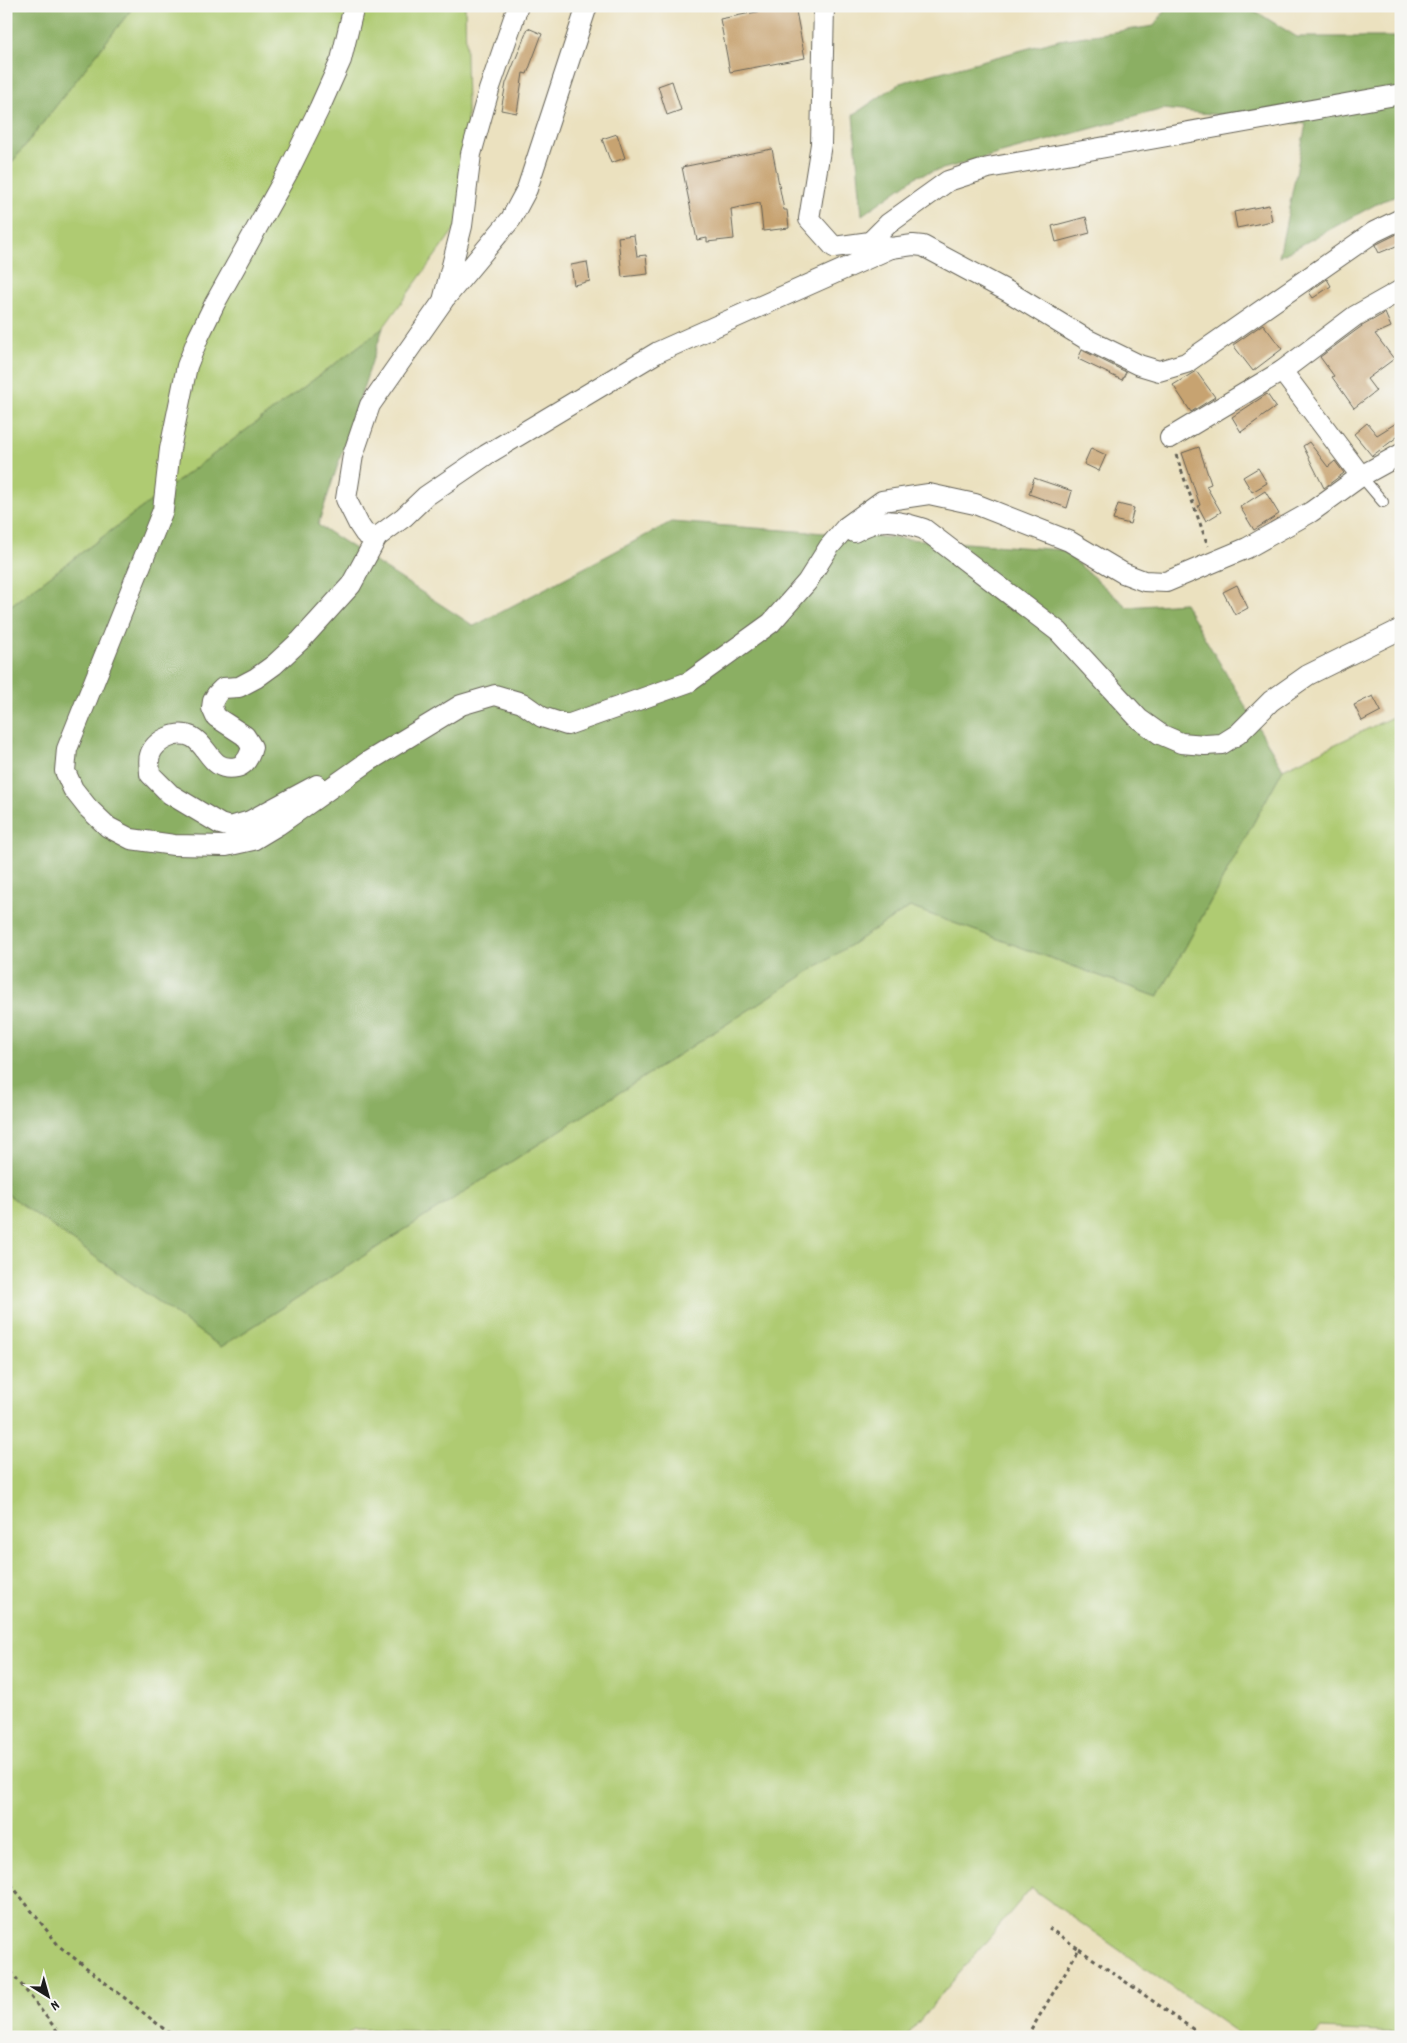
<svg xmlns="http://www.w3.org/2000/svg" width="1407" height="2043" viewBox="0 0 1407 2043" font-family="Dekko,sans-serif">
<rect width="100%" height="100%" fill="#f6f6f2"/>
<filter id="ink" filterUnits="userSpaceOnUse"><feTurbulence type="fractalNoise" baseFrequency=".02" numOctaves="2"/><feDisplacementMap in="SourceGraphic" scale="10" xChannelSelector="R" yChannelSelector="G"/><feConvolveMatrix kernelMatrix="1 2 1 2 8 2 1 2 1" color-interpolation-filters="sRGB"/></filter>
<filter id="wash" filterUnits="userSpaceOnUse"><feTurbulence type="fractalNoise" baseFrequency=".0096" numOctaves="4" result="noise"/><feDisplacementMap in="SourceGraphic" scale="20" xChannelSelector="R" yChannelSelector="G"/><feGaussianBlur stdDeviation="1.12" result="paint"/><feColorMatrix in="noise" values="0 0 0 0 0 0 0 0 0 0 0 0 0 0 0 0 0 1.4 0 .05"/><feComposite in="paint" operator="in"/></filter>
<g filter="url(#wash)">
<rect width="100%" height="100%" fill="#ebe1bf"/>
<g fill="#afcb72" stroke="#667447">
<polygon points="134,6 465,6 469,209 383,328 6,609 6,170"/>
<polygon points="1401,713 1401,2033 1321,2029 1314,2037 1243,2037 1031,1888 906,2037 608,2037 354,2029 343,2037 6,2037 6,1193 221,1347 910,907 1158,997 1283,769"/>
</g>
<g fill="#8baf64" stroke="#546640">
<polygon points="6,6 134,6 6,170"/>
<polygon points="1168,6 1247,6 1297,37 1401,37 1401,195 1382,201 1279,257 1306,124 1163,109 917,176 862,215 853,115 900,83 1059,40 1154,26"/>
<polygon points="383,328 318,525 474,626 671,522 1063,550 1127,607 1184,603 1283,769 1158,997 910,907 221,1347 6,1193 6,609"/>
</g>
<g id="blocks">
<g fill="#c7a371">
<polygon points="788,6 795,6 805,58 730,72 720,19"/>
<polygon points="528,28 542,34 527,74 523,73 517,113 501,110 506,83"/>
<polygon points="672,81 681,110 667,115 658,86"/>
<polygon points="617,134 625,158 611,163 602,139"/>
<polygon points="772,149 784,210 787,210 789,228 763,231 760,203 731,209 734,239 707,242 707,238 697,240 682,167"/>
<polygon points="1269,205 1272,221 1237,228 1234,212"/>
<polygon points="1086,217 1090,233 1056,242 1052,226"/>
<polygon points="1401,232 1401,244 1379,253 1375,245"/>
<polygon points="634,235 637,256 646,255 648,274 622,277 618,237"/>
<polygon points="587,262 590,281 574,285 571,265"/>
<polygon points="1327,279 1331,286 1313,298 1309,292"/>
<polygon points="1385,313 1391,327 1375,334 1394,359 1367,379 1376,391 1354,408 1332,377 1334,376 1320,357 1362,326"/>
<polygon points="1263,324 1282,349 1253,371 1233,345"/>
<polygon points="1082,350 1126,372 1122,380 1078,359"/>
<polygon points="1196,371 1215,397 1191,412 1173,385"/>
<polygon points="1267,394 1276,407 1241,432 1232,417"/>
<polygon points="1401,420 1401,434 1372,456 1354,434 1367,423 1377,435"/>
<polygon points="1309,442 1328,467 1335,461 1344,473 1324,488 1303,446"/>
<polygon points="1199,447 1211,484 1206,486 1221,512 1206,521 1198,506 1200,505 1182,453"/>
<polygon points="1091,448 1106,455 1099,471 1084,464"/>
<polygon points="1258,468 1267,483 1252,492 1243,477"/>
<polygon points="1034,478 1072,491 1067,508 1029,494"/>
<polygon points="1265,491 1279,514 1254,530 1240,507"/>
<polygon points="1118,504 1134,508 1130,524 1113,520"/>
<polygon points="1237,585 1248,608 1235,615 1223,592"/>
<polygon points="1373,696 1381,711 1362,721 1354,705"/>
</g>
</g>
</g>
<g filter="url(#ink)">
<use href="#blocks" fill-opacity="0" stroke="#646155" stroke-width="1"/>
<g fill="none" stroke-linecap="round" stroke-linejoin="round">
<defs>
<polyline id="service" points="1361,476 1383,502"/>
<g id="minor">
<polyline points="354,6 341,60 319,109 288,172 215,303 198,338 187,366 170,449 163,510 67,749 65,771 73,789 88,808 108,827 131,839 174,845 226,846 253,840 278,825 369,761 461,705 495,695 522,703 542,717 567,725 689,682 771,623 807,582 829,547 846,527 882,501 929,494 975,504 1069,541 1123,573 1144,581 1166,582 1247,548 1311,512 1361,476 1401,454"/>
<polyline points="824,6 821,144 809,219 834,247 870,242 891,248 913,245 923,246 1009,292 1086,339 1139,365 1159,371 1186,363 1374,232 1401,219"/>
<polyline points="870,242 888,224 948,181 988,168 1401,94"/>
<polyline points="446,297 511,219 527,189 587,6"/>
<polyline points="1282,371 1361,476"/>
<polyline points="1170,438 1282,371 1355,316 1401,290"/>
<path d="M854,532C882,516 895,520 924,529L1059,632L1139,719L1160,734L1181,743L1205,745L1222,744L1238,734L1271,701L1308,675L1401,629"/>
<polyline points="377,537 365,534 359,525 346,499 353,455 370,405 443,301 462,226 471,154 489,90 518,6"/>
<path d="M317,785L250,821L230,827L220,824L170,794L150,774C150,768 148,760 150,755C155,740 177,730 192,737C209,746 211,773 237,767C246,765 250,755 252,747L245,736L216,717L212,708L213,701L217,694L223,688L239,687L256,678L274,665L301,640L351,585L377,537L404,517L426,496L486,455L658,352L891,248"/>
</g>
</defs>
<use href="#service" stroke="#646155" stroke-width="12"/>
<use href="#minor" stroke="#646155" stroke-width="22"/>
<g stroke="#646155" stroke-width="3" stroke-dasharray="4 4" stroke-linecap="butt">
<polyline points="1176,455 1208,546"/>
<polyline points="6,1878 59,1946 169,2033 232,2037"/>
<polyline points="1079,1949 1204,2037"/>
<polyline points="6,1965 62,2037"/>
<polyline points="1027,2037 1079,1949 1049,1928"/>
</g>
<use href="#service" stroke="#fff" stroke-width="10"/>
<use href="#minor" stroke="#fff" stroke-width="20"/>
</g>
</g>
<rect width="1407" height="2043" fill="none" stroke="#f6f6f2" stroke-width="25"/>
<g transform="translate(48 1996) rotate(143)" stroke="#f6f6f2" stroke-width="4" paint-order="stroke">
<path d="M0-4L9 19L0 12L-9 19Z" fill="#1c1c1c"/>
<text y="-8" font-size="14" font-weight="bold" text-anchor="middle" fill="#1c1c1c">N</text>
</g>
</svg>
